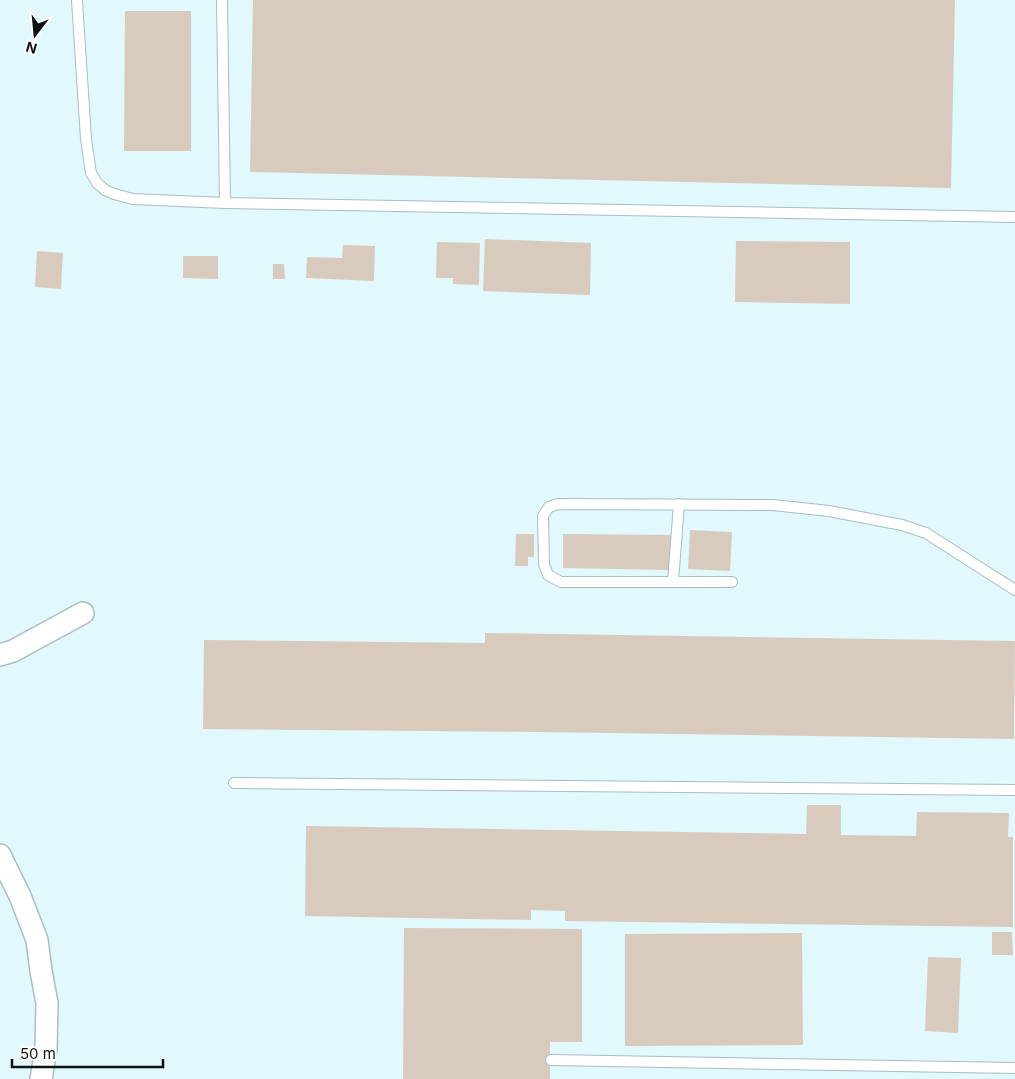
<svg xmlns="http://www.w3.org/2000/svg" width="1015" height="1079" viewBox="0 0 1015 1079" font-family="Inter,sans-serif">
<rect width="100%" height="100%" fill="#e1f8fc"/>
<g fill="#d8cbbd">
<polygon points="253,0 955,0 951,188 250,172"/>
<polygon points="125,11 191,11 191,151 124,151"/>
<polygon points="485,239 591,243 590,295 483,291"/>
<polygon points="736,241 850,242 850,304 735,302"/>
<polygon points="437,242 480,243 479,285 453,284 453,278 436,278"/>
<polygon points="343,245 375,246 374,281 306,278 307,257 342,258"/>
<polygon points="37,251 63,253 61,289 35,287"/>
<polygon points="183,256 218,256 218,279 183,278"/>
<polygon points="273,264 284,264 285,279 273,279"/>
<polygon points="690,530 732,532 730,571 688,569"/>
<polygon points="516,534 534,534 534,557 528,557 528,566 515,566"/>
<polygon points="563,534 671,535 670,570 563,568"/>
<polygon points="485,633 1015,641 1014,739 539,732 203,729 204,640 485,643"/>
<polygon points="807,805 841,805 841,835 916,836 917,812 1009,813 1008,837 1013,837 1013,927 565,921 565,911 531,910 531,920 305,916 306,826 806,834"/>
<polygon points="404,928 582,929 582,1042 550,1042 550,1079 403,1079"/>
<polygon points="992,932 1012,932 1013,955 992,955"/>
<polygon points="802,933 803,1045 625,1046 625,934"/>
<polygon points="928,957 961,958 958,1033 925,1031"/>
</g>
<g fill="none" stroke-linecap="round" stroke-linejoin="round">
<defs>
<g id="lane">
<polyline points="77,0 86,139 91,173 97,183 105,190 114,194 133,199 225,203"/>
<polyline points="222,0 225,203 1015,217"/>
<polyline points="673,582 679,504"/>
<polyline points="732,582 561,582 548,575 544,564 543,516 549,507 558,504 773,505 829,511 902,525 926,533 1015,590"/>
<polyline points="234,783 1015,790"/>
<polyline points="551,1060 1015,1068"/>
</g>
<g id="street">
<polyline points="0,655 13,651 83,613"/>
<polyline points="0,855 20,896 37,940 41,971 47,1003 46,1049 41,1079"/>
</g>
</defs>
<use href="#lane" stroke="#a8bec1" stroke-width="12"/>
<use href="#street" stroke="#a8bec1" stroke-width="24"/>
<use href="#lane" stroke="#fff" stroke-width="10"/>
<use href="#street" stroke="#fff" stroke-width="21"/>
</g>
<g transform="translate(35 35) rotate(196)" stroke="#ffffff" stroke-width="4" paint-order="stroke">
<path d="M0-4L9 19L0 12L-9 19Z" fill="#0b1315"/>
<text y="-8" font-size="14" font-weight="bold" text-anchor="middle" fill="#0b1315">N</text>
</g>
<path d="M12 1059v8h151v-8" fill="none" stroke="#0b1315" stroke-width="2.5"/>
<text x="20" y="1059" font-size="15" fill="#0b1315" stroke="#ffffff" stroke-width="4" paint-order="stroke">50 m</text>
</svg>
